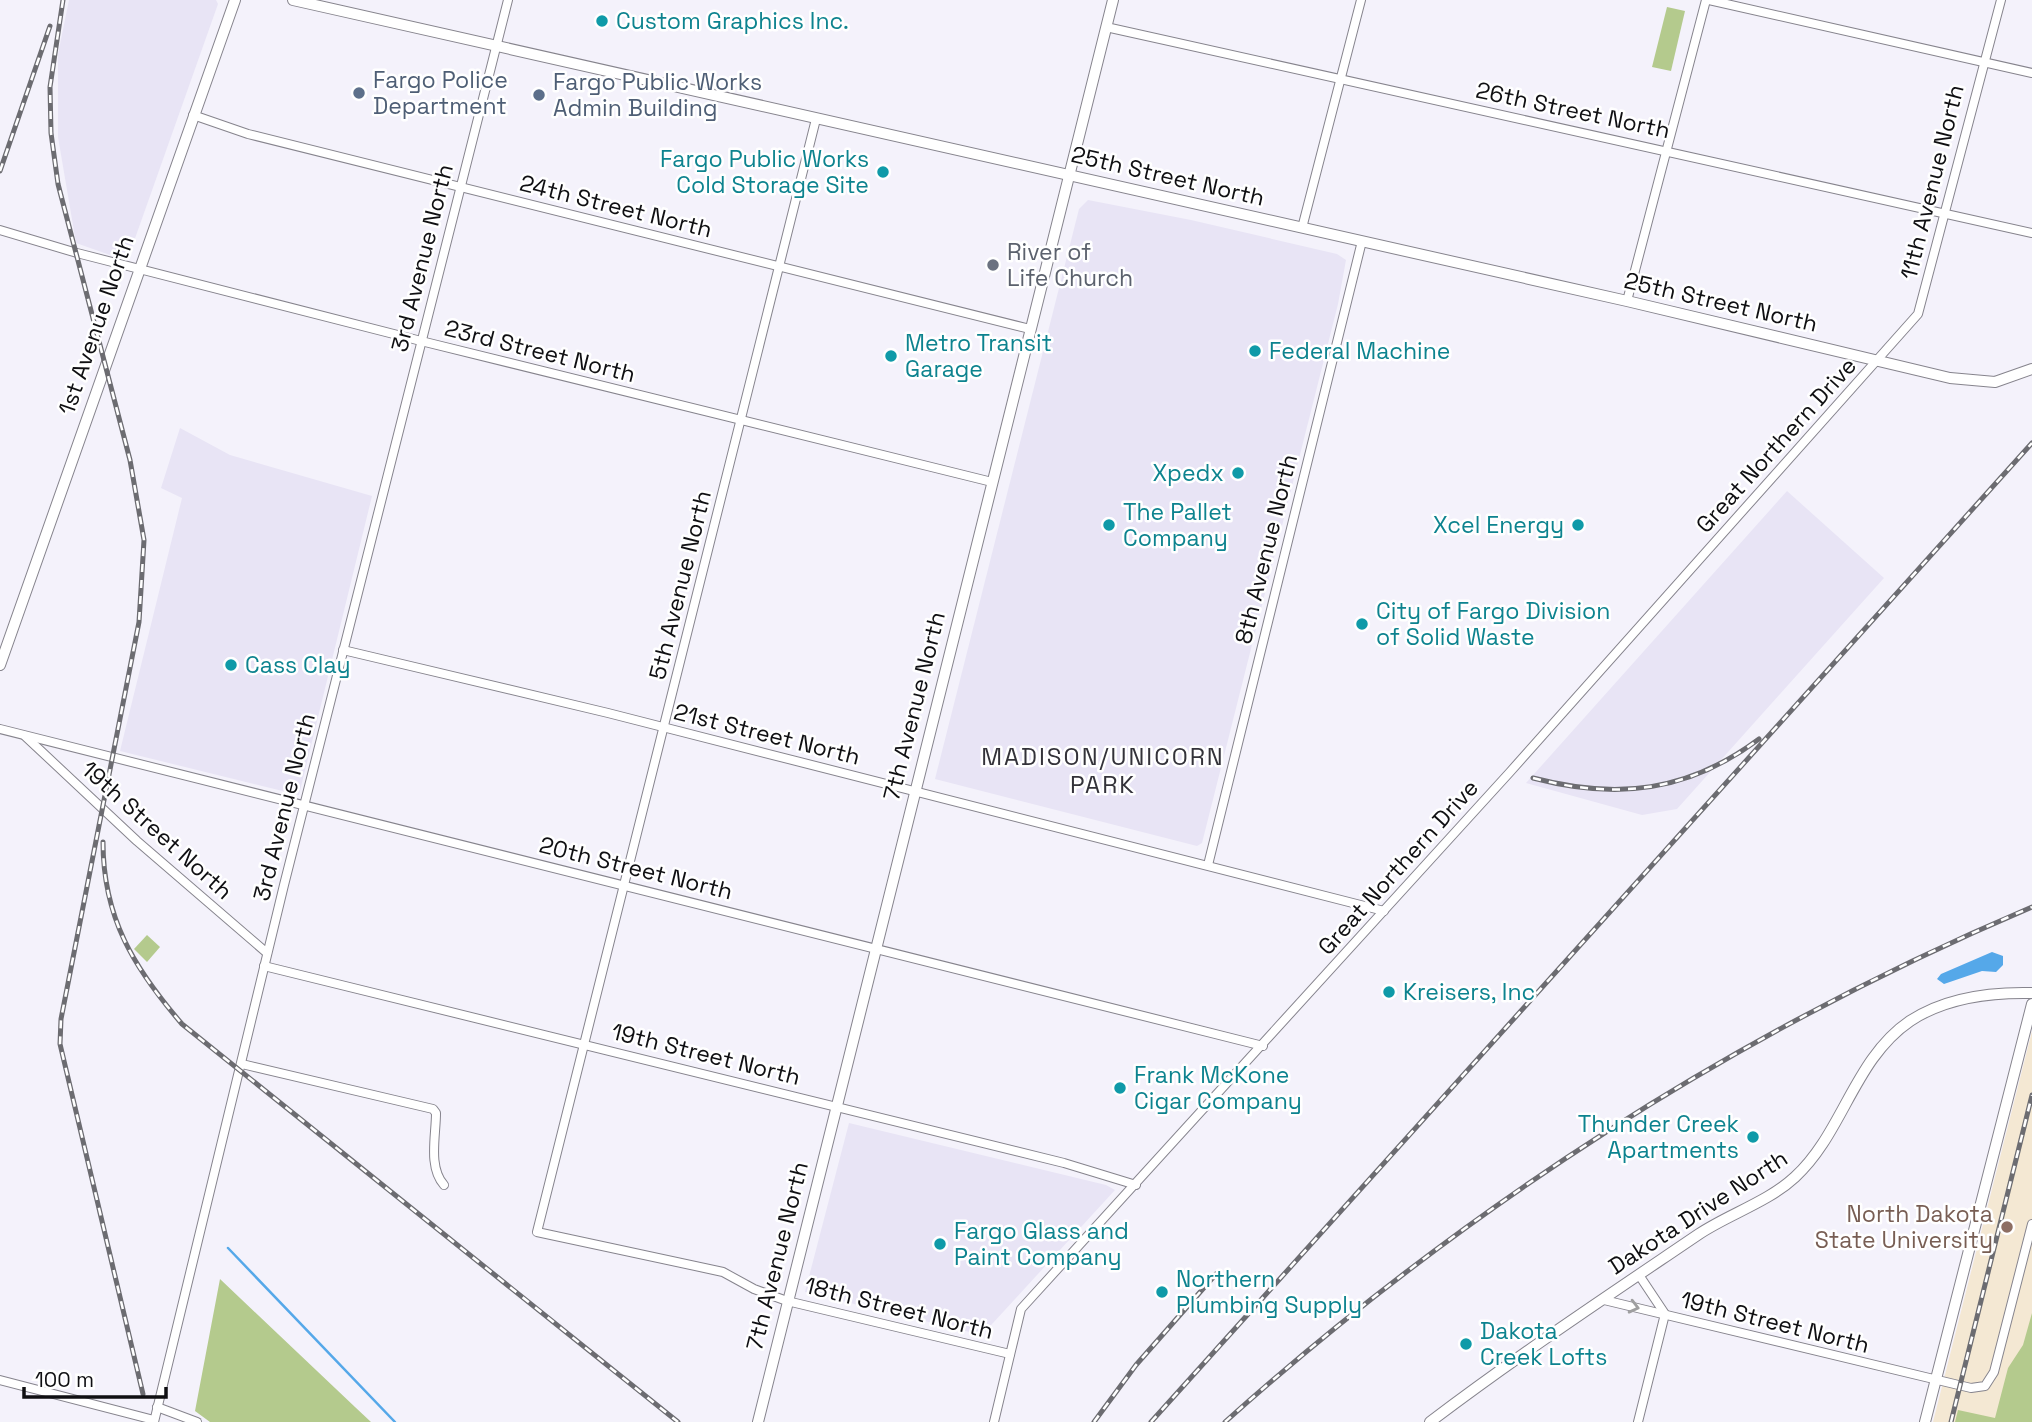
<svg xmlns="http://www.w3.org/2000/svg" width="2032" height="1422" viewBox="0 0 2032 1422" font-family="'Space Grotesk',sans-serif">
<rect width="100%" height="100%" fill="#f4f2fb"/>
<g fill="#e8e4f5">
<polygon points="69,0 216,0 218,4 127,261 76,243 58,137 58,54"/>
<polygon points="1088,200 1191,220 1337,254 1346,260 1338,304 1202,843 1197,846 935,779 1079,209"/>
<polygon points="180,428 230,455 372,496 299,795 120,751 182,498 161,488"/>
<polygon points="1787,491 1884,578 1677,809 1642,815 1526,783"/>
<polygon points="849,1123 1106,1185 1115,1190 982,1335 805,1292"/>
</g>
<polygon fill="#f4e8d3" points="2032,1031 2032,1422 1933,1422"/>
<g fill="#b4ca8d">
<polygon points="1667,7 1685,11 1671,71 1652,67"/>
<polygon points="147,935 160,947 147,962 134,949"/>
<polygon points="220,1279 355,1407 371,1422 210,1422 195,1411"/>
<polygon points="2032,1313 2032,1422 1955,1422 1958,1410 1995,1418 2008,1368 2023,1345"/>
</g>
<polygon fill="#55a8e9" points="1992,952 2003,956 2003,965 1996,972 1982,971 1944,984 1937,979 1941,974"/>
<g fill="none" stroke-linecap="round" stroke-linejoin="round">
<polyline stroke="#55a8e9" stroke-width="2.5" points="228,1248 395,1422"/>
<defs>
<g id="street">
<polyline points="1709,0 2032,73"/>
<polyline points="1106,27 2032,233"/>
<polyline points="193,115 248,134 1030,329"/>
<polyline points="816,119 537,1232 723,1272 754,1289 787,1301 1010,1354"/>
<polyline points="1302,228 1361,0"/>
<polyline points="0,230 77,253 421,341 992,482"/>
<polyline points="1627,301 1706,0"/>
<polyline points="343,650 608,713 1384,911"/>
<polyline points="0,729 1263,1046"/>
<polyline points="25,736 137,841 267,953"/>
<polyline points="1208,865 1362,241"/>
<polyline points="264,966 1064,1163 1136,1185"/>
<path d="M242,1064L433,1109L436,1113C436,1136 428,1167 444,1185"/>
<polyline points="1604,1300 1971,1388 1985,1386 1994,1372 2032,1224"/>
<polyline points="0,1380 154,1420"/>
<polyline points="157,1407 197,1422"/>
<polyline points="154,1422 284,885 508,0"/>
<polyline points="994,1422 1021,1309 1510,772 1918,314 2001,0"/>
<polyline points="1638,1422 1665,1314 1639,1275"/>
</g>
<g id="secondary">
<polyline points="293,0 1627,301 1950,378 1995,382 2032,369"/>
<polyline points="0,665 235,0"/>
<polyline points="758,1422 1113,0"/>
<path d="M1430,1422C1517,1356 1609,1295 1699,1234C1729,1214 1768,1202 1795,1177C1843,1133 1854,1059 1910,1021C1946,997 1990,992 2032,993"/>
<polyline points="1925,1422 2032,1004"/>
</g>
</defs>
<use href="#street" stroke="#86848d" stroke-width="10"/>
<use href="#secondary" stroke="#86848d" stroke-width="12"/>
<use href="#street" stroke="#fff" stroke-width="8"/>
<use href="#secondary" stroke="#fff" stroke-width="10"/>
<defs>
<g id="rail">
<polyline points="63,0 50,87 51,133 58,184 130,460 144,540 139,622 61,1019 60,1044 143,1394"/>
<polyline points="0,171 50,26"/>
<path d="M1533,778C1617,800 1688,792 1759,739"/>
<path d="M103,842C103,918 134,968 182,1024L678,1422"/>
<polyline points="1094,1422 1136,1365 1216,1274"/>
<polyline points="1151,1422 2032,443"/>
<path d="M1225,1422C1464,1208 1737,1032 2032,907"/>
<polyline points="1951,1422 2032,1095"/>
</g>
</defs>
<use href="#rail" stroke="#6c6c71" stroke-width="5"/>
<use href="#rail" stroke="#fff" stroke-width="2.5" stroke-dasharray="8" stroke-linecap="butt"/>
</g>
<defs><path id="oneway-chevron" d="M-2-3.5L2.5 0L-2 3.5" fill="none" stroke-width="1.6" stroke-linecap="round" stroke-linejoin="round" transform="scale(1.75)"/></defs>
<use stroke="#9f9fa0" href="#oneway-chevron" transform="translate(1634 1307) rotate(14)"/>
<g fill="#0f9aa8" stroke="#fff" stroke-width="2.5">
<circle cx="602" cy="21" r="7"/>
<circle cx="883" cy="172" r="7"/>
<circle cx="1255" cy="351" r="7"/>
<circle cx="891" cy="356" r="7"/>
<circle cx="1238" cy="473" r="7"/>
<circle cx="1109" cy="525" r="7"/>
<circle cx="1578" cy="525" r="7"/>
<circle cx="1362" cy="624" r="7"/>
<circle cx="231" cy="665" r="7"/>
<circle cx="1389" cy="992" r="7"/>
<circle cx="1120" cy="1088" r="7"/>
<circle cx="1753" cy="1137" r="7"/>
<circle cx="940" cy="1244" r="7"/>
<circle cx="1162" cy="1292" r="7"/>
<circle cx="1466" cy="1344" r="7"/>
</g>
<g fill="#5c6f8a" stroke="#fff" stroke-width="2.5">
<circle cx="359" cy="93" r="7"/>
<circle cx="539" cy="95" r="7"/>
</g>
<circle fill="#6b7280" stroke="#fff" stroke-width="2.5" cx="993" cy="265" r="7"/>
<circle fill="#8d6e63" stroke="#fff" stroke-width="2.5" cx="2007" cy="1227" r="7"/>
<g text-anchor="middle" stroke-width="5" stroke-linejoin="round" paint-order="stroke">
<g font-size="23" fill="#0d838f" stroke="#fff" text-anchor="start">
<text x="616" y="29">Custom Graphics Inc.</text>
<text x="869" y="167" text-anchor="end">Fargo Public Works<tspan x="869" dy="26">Cold Storage Site</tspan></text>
<text x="905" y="351">Metro Transit<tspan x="905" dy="26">Garage</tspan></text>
<text x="1269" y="359">Federal Machine</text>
<text x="1224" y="481" text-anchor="end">Xpedx</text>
<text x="1123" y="520">The Pallet<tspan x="1123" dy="26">Company</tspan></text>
<text x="1564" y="533" text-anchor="end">Xcel Energy</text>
<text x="1376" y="619">City of Fargo Division<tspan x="1376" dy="26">of Solid Waste</tspan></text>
<text x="245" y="673">Cass Clay</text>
<text x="1403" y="1000">Kreisers, Inc</text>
<text x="1134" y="1083">Frank McKone<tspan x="1134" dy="26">Cigar Company</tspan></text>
<text x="1739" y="1132" text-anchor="end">Thunder Creek<tspan x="1739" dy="26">Apartments</tspan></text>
<text x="954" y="1239">Fargo Glass and<tspan x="954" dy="26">Paint Company</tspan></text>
<text x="1176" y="1287">Northern<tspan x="1176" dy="26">Plumbing Supply</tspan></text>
<text x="1480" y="1339">Dakota<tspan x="1480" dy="26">Creek Lofts</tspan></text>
</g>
<g font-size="23" fill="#4e5e75" stroke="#fff" text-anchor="start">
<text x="373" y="88">Fargo Police<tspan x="373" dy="26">Department</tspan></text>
<text x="553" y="90">Fargo Public Works<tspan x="553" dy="26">Admin Building</tspan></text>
</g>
<g font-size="23" fill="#0f0f12" stroke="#fff">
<text transform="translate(1573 110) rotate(12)" y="8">26th Street North</text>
<text transform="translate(1168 176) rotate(13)" y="8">25th Street North</text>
<text transform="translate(1932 182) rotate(-76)" y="8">11th Avenue North</text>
<text transform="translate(616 206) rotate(14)" y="8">24th Street North</text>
<text transform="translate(422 258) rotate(-76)" y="8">3rd Avenue North</text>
<text transform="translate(1721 302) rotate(13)" y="8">25th Street North</text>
<text transform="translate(96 325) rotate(-71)" y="8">1st Avenue North</text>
<text transform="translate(540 351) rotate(14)" y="8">23rd Street North</text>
<text transform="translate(1776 445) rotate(-48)" y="8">Great Northern Drive</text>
<text transform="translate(1266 549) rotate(-76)" y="8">8th Avenue North</text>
<text transform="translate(680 585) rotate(-76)" y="8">5th Avenue North</text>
<text transform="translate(914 706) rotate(-76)" y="8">7th Avenue North</text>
<text transform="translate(767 734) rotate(14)" y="8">21st Street North</text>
<text transform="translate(284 807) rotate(-76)" y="8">3rd Avenue North</text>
<text transform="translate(157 830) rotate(42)" y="8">19th Street North</text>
<text transform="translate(1398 867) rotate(-48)" y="8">Great Northern Drive</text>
<text transform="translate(636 868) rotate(14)" y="8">20th Street North</text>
<text transform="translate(706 1054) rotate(14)" y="8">19th Street North</text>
<text transform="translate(1698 1212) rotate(-33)" y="8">Dakota Drive North</text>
<text transform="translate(777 1256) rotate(-76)" y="8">7th Avenue North</text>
<text transform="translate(899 1308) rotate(14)" y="8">18th Street North</text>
<text transform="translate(1775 1322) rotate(14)" y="8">19th Street North</text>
</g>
<g font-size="23" fill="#5b616d" stroke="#fff" text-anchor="start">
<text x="1007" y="260">River of<tspan x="1007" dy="26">Life Church</tspan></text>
</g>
<g font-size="23" fill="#785e54" stroke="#fff" text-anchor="end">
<text x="1993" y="1222">North Dakota<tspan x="1993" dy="26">State University</tspan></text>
</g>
<g font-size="24" letter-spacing="2" fill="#333239" stroke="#fff">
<text x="1103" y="765">MADISON/UNICORN<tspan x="1103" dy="28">PARK</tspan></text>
</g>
</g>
<path d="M24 1387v10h142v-10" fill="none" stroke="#0f0f12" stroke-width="3.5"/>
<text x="35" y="1387" font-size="21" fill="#0f0f12" stroke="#ffffff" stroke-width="5" paint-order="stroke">100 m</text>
</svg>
